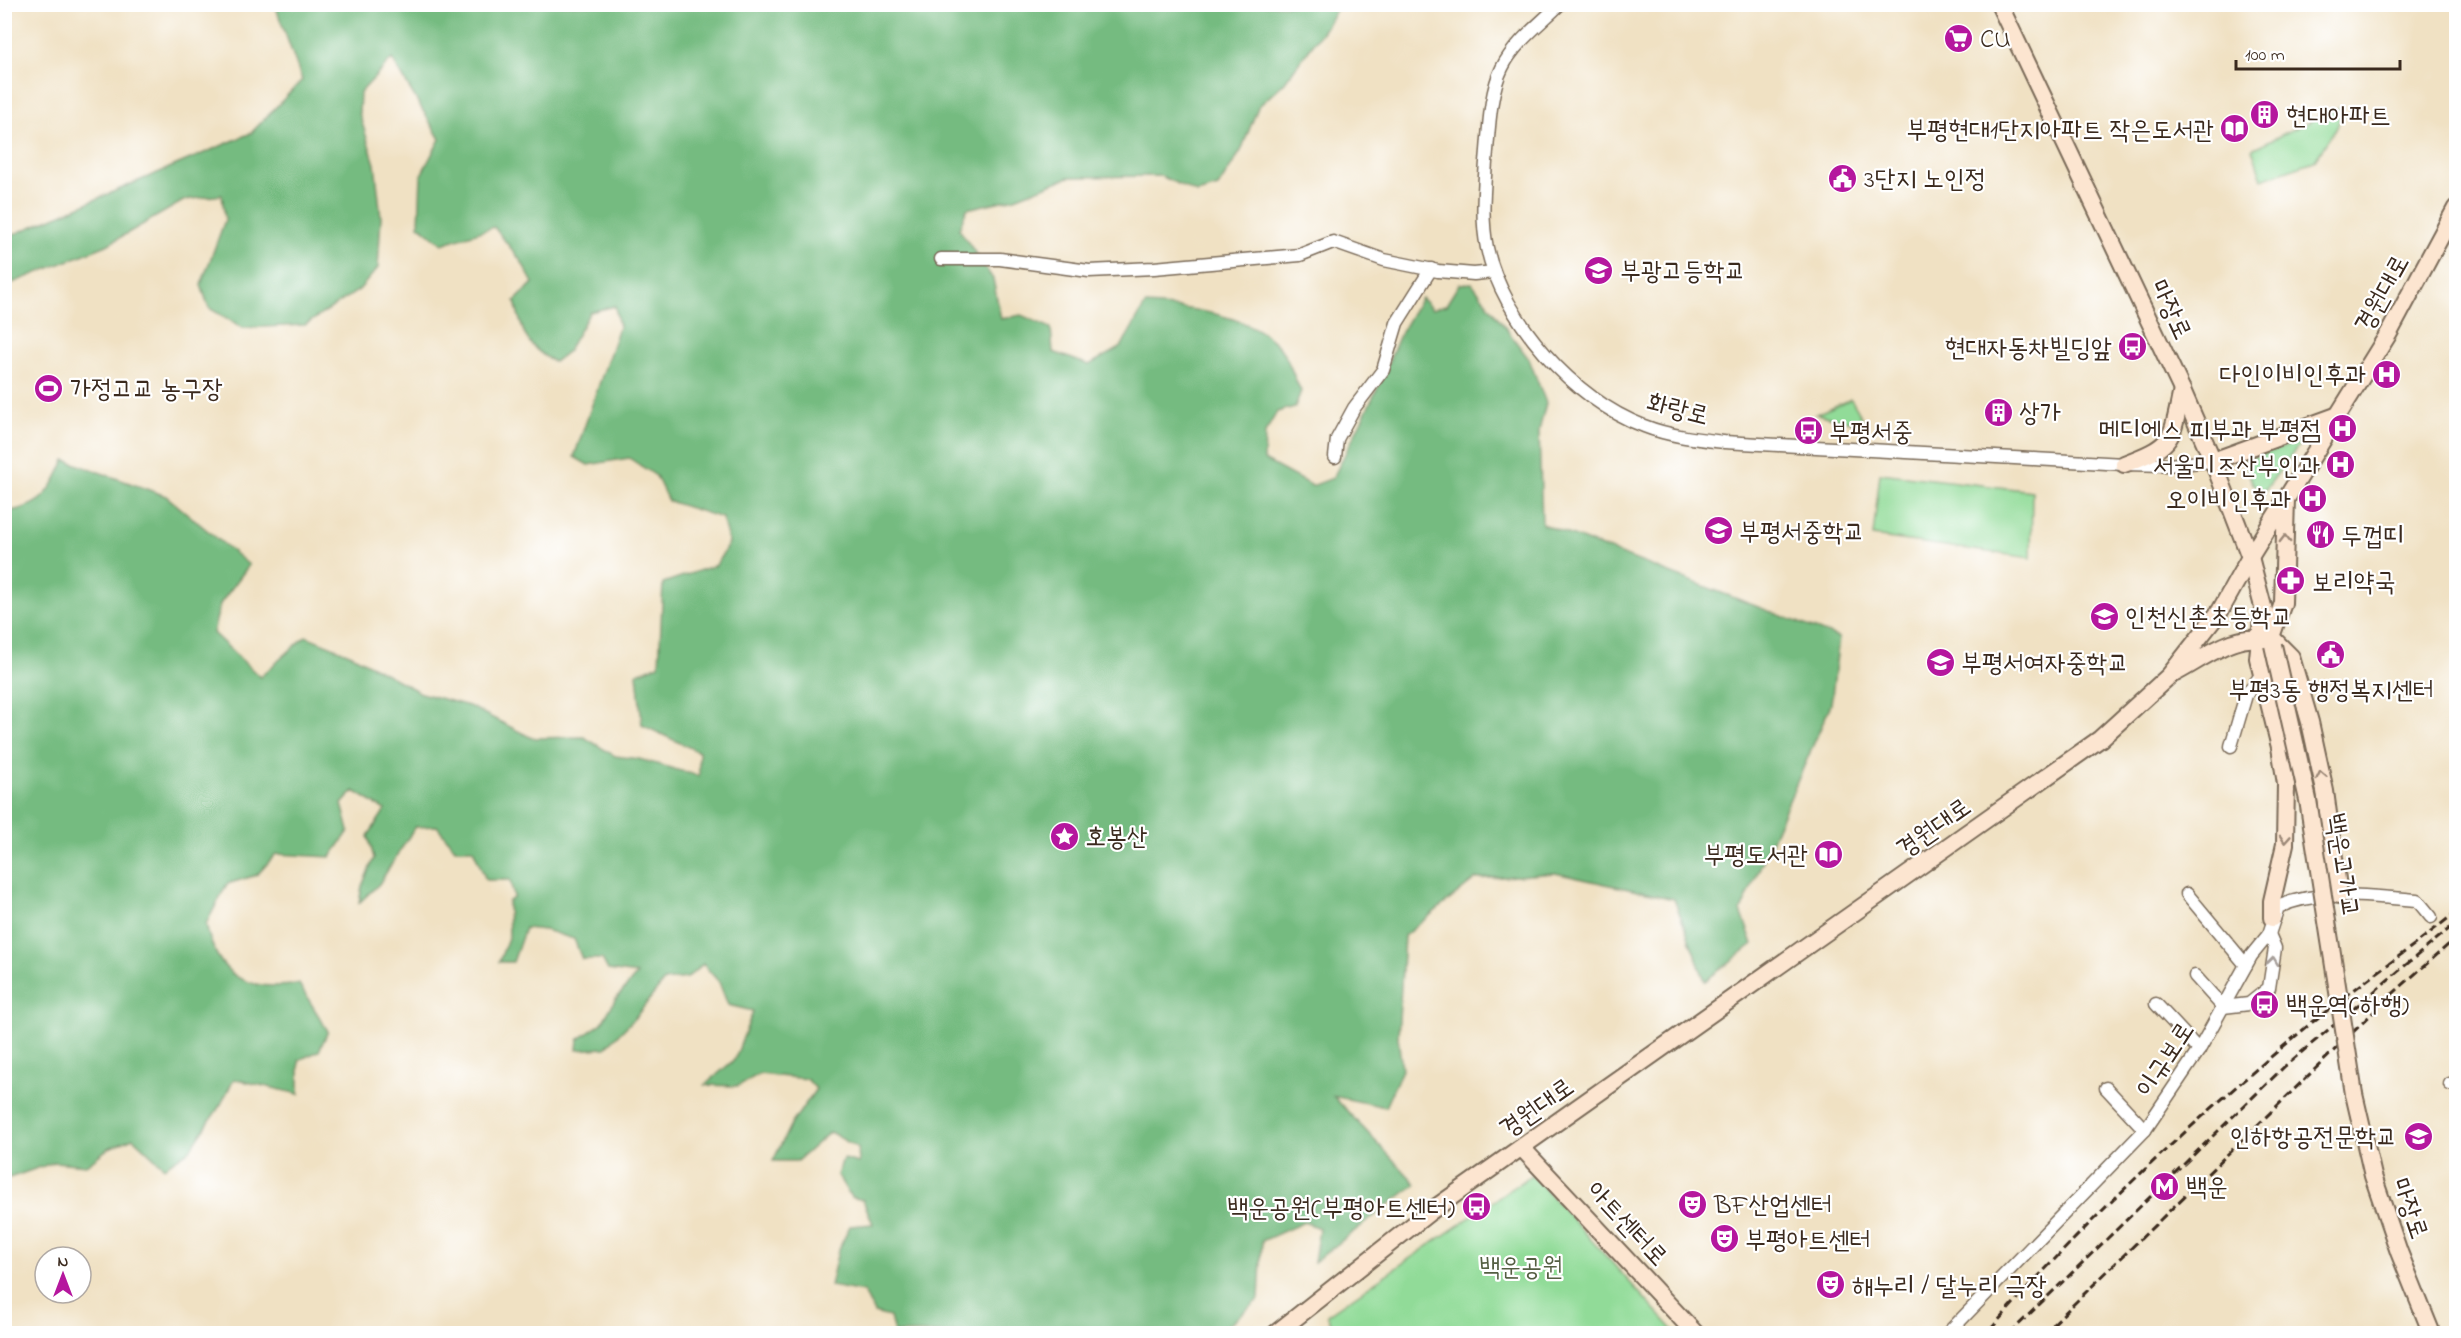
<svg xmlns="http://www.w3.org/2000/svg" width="2461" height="1338" viewBox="0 0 2461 1338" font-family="'Indie Flower','Poor Story',sans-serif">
<rect width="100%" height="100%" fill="#fff"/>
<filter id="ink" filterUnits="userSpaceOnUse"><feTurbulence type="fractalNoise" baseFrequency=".0167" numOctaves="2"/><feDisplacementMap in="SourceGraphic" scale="12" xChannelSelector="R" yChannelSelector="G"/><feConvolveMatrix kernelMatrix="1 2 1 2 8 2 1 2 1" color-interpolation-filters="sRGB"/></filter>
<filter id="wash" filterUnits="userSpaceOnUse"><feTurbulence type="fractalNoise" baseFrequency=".008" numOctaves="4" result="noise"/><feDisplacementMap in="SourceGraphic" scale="24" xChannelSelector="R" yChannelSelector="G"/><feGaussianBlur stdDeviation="1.35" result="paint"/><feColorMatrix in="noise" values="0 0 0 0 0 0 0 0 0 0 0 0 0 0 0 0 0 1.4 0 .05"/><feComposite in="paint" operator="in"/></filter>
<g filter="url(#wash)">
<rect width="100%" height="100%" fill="#f0e1c3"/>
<g fill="#91db98" stroke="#66825b" stroke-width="1.5">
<polygon points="2342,106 2338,125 2314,161 2262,179 2252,149"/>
<polygon points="1851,399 1866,425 1816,414"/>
<polygon points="2302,441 2263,493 2252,482 2244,460"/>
<polygon points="1880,473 2032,491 2031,558 1873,536"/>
<polygon points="1532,1175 1676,1333 1336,1333 1327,1315"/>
</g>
<path fill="#74bb80" stroke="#58724f" stroke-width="1.5" d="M275,5H1339L1325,28L1284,83L1258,107L1241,151L1218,187L1197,193L1161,176L1069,177L1015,198L967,209L959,229L993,279L1001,319L1021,315L1051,328L1053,352L1089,365L1121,347L1145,305C1186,307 1252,314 1280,348C1289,359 1294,378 1301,391L1295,407L1277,412L1265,433L1264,460L1312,486L1333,478L1379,385L1401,332L1421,298L1432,309L1446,305L1459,284L1472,283L1529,359L1546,403L1539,431L1542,524L1839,638L1831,704L1741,911L1753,944L1705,981L1674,899L1555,873L1476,879L1404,936L1398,1037L1402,1070L1385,1107L1333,1096L1416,1184L1314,1262L1319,1228L1304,1222L1262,1241L1259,1299L1219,1333H894L890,1317L874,1313L864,1292L830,1286L838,1251L850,1226L873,1224L863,1200L851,1197L837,1175L843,1159L859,1163L858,1148L830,1132L797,1161H773L790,1126L816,1089L807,1079L759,1074L738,1086L705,1085L735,1059L753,1011L728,1005L719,982L703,964L687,978L664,981L634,1019L605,1048L577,1050L578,1040L602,1023L615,1000L637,974L608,970L602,959H582L574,939L545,930L525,928L513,962H499L509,935L508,902L514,897L510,880H486L473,849H455L437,826L415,827L379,884L359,903L362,886L374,858L368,836L385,810L354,791L342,804L349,831L331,857L276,854L257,875L227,884L206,924C217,977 247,992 299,984L328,1031L319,1051L299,1060V1094L234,1079L221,1104L190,1150L164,1167L133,1138L109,1148L86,1165L55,1162L9,1178L4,1170V512C42,507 50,493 65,460L166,496L249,565L220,604L213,633L260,677L306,636L352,655L421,693L469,706L532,738L584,737L615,756L639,759L699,776V752L642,725L637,673L659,665L663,583L716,565L729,543L722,518L668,501L656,476L629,458L588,465L574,457L619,327L615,306L590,312L567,352L554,362C525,346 522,331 515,301L533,283L521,261L494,227L442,244L419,225L421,175L440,139L392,59L360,93L359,113L375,164L381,217L378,268L359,290L305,325L243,328L209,308L201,285L225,220L222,195L185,200L107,245L5,286V238L251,133L302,80Z"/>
</g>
<g filter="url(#ink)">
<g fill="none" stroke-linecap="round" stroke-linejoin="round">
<defs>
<g id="street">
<path d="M1560,4C1540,24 1514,43 1502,68C1489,94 1489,133 1486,162C1484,191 1481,219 1487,248C1503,320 1574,400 1644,426C1669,436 1697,439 1724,442L2124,464L2167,465L2213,461"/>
<polyline points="941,259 1000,259 1089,271 1154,268 1300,255 1333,242 1384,260 1438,271 1474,274 1494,272"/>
<polyline points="1335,457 1337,439 1354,408 1383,370 1397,323 1431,269"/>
<polyline points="2231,746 2246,695 2262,674"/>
<polyline points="2187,894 2246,965"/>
<polyline points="2195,976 2223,1007"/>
<polyline points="2156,1004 2199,1050"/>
<polyline points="2223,1007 2249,1004 2269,988 2275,948 2269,934"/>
<polyline points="2450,1084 2456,1083"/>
<polyline points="2106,1088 2145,1130"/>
<path d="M1947,1334L2145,1130L2199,1050L2251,956L2269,934L2278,907C2320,888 2373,897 2417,900L2431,917"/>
</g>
<g id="secondary">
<polyline points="1999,4 2182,390 2213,461 2250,557 2273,645"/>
<polyline points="2213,461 2336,416"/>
<path d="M2124,464C2175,445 2171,441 2182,390"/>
<polyline points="2262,618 2258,658 2280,747 2286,784 2285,844 2272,901 2272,918"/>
<polyline points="2271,637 2291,657 2310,722 2325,791 2339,895"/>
<polyline points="2271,637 2283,603 2286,499"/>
<path d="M2175,673C2201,660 2241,627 2270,643"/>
<polyline points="2354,1094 2373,1176 2399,1252 2432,1334"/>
<polyline points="1522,1148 1696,1334"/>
<polyline points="1275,1334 1431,1211 2100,739 2169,676 2220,611 2250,557 2389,333 2456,208"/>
</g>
</defs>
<use href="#street" stroke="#7a6a58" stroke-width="15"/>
<use href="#secondary" stroke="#7a6a58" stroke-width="20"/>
<use href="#street" stroke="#fff" stroke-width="12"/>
<use href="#secondary" stroke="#fce5d0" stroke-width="16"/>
<g stroke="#3b2a1e" stroke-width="3" stroke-dasharray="9 4.5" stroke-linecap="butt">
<path d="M1990,1330C2087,1219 2195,1119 2309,1025C2357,986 2408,951 2456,912"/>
<polyline points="2009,1334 2285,1066 2456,923"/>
<polyline points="2043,1334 2389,997 2456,938"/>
</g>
<defs>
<polyline id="secondary-bridge" points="2273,645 2308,800 2354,1094"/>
</defs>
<use href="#secondary-bridge" stroke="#7a6a58" stroke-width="20" stroke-linecap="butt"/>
<use href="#secondary-bridge" stroke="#fce5d0" stroke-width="16"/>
</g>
<defs><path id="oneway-chevron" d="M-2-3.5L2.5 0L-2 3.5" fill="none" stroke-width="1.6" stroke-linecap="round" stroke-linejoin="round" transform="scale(1.5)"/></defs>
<g stroke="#9c8877">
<use href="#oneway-chevron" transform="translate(2285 539) rotate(-90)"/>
<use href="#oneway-chevron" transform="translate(2321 775) rotate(-102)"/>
<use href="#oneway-chevron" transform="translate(2285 839) rotate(94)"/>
</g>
<use stroke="#a79f9a" href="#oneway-chevron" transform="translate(2273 961) rotate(-82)"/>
</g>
<defs>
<symbol id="supermarket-disc" viewBox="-11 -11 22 22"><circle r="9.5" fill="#b5179e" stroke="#fff"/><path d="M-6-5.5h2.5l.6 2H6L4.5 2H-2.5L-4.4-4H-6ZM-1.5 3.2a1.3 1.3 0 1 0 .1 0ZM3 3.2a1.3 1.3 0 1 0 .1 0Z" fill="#fff"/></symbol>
<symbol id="building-disc" viewBox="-11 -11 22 22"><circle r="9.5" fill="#b5179e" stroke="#fff"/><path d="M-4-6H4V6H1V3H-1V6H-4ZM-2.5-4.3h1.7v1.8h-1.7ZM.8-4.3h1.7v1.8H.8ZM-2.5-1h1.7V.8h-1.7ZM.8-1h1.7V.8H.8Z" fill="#fff"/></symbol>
<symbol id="library-disc" viewBox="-11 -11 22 22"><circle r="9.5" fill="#b5179e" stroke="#fff"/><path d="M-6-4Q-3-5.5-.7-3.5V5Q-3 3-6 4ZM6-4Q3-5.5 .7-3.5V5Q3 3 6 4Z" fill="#fff"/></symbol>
<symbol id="civic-disc" viewBox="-11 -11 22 22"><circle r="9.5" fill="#b5179e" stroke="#fff"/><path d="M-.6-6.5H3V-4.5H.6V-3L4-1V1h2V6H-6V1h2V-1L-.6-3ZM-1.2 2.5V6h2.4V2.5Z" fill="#fff"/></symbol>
<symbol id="school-disc" viewBox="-11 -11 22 22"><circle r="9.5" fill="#b5179e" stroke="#fff"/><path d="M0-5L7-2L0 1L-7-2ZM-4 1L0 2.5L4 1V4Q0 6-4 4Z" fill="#fff"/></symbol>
<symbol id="bus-disc" viewBox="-11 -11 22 22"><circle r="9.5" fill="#b5179e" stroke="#fff"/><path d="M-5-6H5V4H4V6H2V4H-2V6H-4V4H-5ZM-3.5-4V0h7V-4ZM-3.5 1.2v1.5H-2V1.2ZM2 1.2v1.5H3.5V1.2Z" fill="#fff"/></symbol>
<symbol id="hospital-disc" viewBox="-11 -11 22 22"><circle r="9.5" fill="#b5179e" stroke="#fff"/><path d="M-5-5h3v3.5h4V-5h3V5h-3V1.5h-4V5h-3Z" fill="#fff"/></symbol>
<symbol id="stadium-disc" viewBox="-11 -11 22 22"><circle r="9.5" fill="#b5179e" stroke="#fff"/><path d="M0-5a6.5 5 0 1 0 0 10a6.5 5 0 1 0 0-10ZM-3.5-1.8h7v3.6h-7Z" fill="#fff"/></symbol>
<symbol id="restaurant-disc" viewBox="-11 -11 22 22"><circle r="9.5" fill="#b5179e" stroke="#fff"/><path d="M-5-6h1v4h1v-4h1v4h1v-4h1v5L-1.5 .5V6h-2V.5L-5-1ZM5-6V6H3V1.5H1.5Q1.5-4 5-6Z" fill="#fff"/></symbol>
<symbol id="pharmacy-disc" viewBox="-11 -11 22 22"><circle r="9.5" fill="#b5179e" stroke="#fff"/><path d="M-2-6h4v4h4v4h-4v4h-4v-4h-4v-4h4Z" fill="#fff"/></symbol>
<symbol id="sight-disc" viewBox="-11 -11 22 22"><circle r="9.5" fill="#b5179e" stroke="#fff"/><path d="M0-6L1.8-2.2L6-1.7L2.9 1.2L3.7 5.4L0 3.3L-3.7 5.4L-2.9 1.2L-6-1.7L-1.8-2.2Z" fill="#fff"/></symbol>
<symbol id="university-disc" viewBox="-11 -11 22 22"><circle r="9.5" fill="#b5179e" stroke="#fff"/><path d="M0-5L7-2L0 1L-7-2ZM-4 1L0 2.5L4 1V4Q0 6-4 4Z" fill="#fff"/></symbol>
<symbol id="metro-disc" viewBox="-11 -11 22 22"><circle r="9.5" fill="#b5179e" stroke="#fff"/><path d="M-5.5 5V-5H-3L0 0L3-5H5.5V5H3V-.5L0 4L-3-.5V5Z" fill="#fff"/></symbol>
<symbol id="theatre-disc" viewBox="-11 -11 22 22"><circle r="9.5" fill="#b5179e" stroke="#fff"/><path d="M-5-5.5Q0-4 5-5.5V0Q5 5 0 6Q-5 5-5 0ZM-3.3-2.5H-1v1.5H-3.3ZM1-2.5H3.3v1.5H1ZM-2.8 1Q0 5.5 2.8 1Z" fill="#fff"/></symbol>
</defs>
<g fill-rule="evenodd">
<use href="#supermarket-disc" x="1942" y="22" width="33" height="33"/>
<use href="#building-disc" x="2248" y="98" width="33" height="33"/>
<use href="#library-disc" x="2218" y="112" width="33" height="33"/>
<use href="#civic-disc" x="1826" y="162" width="33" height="33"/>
<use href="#school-disc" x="1582" y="254" width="33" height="33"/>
<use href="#bus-disc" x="2116" y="330" width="33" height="33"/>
<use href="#hospital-disc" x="2370" y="358" width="33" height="33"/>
<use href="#stadium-disc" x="32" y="372" width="33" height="33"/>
<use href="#building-disc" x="1982" y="396" width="33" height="33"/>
<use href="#hospital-disc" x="2326" y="412" width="33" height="33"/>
<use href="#bus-disc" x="1792" y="414" width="33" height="33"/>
<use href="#hospital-disc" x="2324" y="448" width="33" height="33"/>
<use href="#hospital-disc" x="2296" y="482" width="33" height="33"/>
<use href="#school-disc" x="1702" y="514" width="33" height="33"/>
<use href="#restaurant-disc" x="2304" y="518" width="33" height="33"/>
<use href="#pharmacy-disc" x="2274" y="564" width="33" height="33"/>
<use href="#school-disc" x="2088" y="600" width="33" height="33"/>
<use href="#civic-disc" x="2314" y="638" width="33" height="33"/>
<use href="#school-disc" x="1924" y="646" width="33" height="33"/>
<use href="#sight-disc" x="1048" y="820" width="33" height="33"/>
<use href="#library-disc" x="1812" y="838" width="33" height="33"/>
<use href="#bus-disc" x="2248" y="988" width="33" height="33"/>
<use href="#university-disc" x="2402" y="1120" width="33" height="33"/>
<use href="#metro-disc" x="2148" y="1170" width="33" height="33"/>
<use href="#theatre-disc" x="1676" y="1188" width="33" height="33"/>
<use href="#bus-disc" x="1460" y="1190" width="33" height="33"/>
<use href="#theatre-disc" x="1708" y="1222" width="33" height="33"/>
<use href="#theatre-disc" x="1814" y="1268" width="33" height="33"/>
</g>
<g text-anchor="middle" stroke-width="4.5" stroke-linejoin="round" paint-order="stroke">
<g font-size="26" fill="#3b2a1e" stroke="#fff" text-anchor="start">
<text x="1980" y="47">CU</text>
<text x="2286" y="124">현대아파트</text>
<text x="2214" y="138" text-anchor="end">부평현대1단지아파트 작은도서관</text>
<text x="1864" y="187">3단지 노인정</text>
<text x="1620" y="279">부광고등학교</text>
<text x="2112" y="356" text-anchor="end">현대자동차빌딩앞</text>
<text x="2366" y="383" text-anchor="end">다인이비인후과</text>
<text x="70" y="397">가정고교 농구장</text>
<text x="2019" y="421">상가</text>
<text x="2321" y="438" text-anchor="end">메디에스 피부과 부평점</text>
<text x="1829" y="440">부평서중</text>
<text x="2320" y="474" text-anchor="end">서울미즈산부인과</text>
<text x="2291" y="508" text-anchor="end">오이비인후과</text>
<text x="1739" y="540">부평서중학교</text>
<text x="2341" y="544">두껍띠</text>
<text x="2312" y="590">보리약국</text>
<text x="2125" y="625">인천신촌초등학교</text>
<text x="1961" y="671">부평서여자중학교</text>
<text x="2331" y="698" text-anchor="middle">부평3동 행정복지센터</text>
<text x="1085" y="845">호봉산</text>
<text x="1808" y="863" text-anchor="end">부평도서관</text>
<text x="2286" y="1013">백운역(하행)</text>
<text x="2397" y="1145" text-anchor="end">인하항공전문학교</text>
<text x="2186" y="1195">백운</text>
<text x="1714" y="1213">BF산업센터</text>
<text x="1455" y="1216" text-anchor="end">백운공원(부평아트센터)</text>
<text x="1745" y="1248">부평아트센터</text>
<text x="1852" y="1294">해누리 / 달누리 극장</text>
</g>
<g font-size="26" fill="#3b2a1e" stroke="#fff">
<text transform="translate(2381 293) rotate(-61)" y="9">경원대로</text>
<text transform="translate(2172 309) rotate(65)" y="9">마장로</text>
<text transform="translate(1678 408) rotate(14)" y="9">화랑로</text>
<text transform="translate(1933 827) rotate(-35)" y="9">경원대로</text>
<text transform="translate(2344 865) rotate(81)" y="9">백운고가교</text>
<text transform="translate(2164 1059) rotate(-57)" y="9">이규보로</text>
<text transform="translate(1536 1107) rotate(-35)" y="9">경원대로</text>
<text transform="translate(2411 1208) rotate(71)" y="9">마장로</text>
<text transform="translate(1628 1223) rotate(47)" y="9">아트센터로</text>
</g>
<g font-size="26" fill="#555f43" stroke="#fff">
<text x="1521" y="1275">백운공원</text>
</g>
</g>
<rect width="2461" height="1338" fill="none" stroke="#fff" stroke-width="24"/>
<g transform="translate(63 1275)"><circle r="28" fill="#ffffff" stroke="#b1aaa5" stroke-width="1.5"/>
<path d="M0-4.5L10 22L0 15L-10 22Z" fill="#b5179e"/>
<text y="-9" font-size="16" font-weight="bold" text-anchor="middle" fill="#3b2a1e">N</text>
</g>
<path d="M2236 60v9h164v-9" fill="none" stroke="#3b2a1e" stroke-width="3"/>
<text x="2245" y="60" font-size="18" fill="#3b2a1e" stroke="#ffffff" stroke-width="4.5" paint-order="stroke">100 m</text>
</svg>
